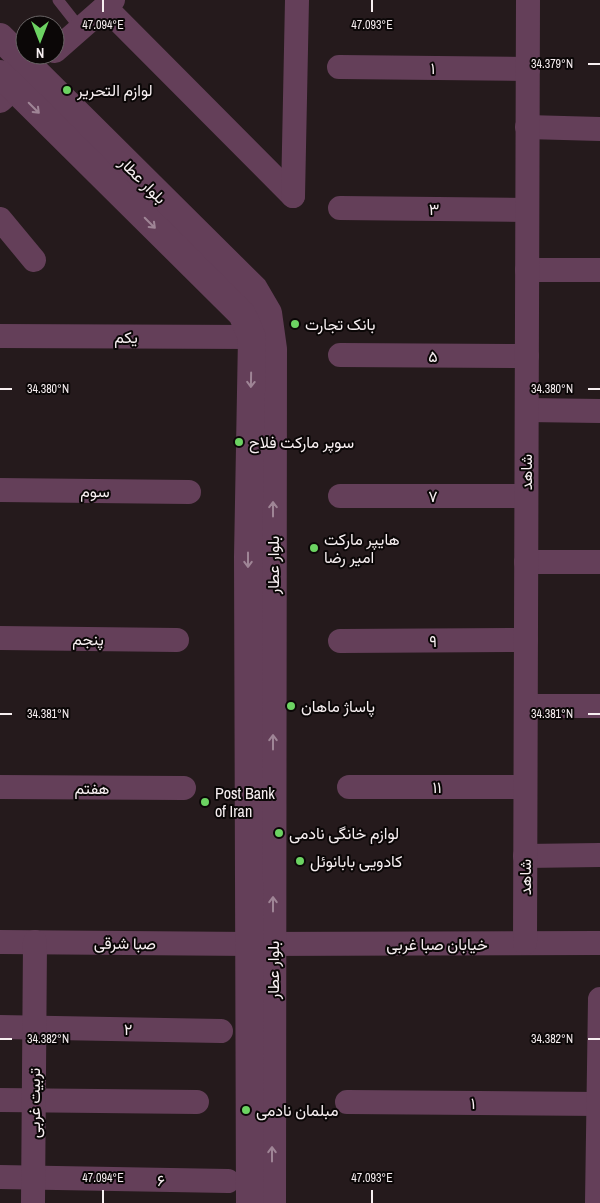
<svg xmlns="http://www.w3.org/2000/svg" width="600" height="1203" viewBox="0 0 600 1203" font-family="'Archivo Narrow',Vazirmatn,sans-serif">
<rect width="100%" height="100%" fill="#251a1c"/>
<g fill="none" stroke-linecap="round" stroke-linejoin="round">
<polyline stroke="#643f59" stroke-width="11" points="58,0 80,28"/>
<g stroke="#643f59" stroke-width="24">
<polyline points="105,7 293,196"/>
<polyline points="55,51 113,0"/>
<polyline points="339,67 528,69"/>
<polyline points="0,101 28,76"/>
<polyline points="527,127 600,129"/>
<polyline points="293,196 297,0"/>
<polyline points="340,208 527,210"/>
<polyline points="0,219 34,260"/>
<polyline points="527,270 600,270"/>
<polyline points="0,336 252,337"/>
<polyline points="340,355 527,356"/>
<polyline points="527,410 600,411"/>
<polyline points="0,490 189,492"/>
<polyline points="340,496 526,496"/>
<polyline points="526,562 600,562"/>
<polyline points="0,638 177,640"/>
<polyline points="340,641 526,640"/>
<polyline points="526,706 600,706"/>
<polyline points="0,787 184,788"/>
<polyline points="349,787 525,787"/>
<polyline points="525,856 600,855"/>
<polyline points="0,942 251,944 600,943"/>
<polyline points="525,943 528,0"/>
<polyline points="0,1027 221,1031"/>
<polyline points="0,1100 197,1102"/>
<polyline points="347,1102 600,1104"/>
<polyline points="0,1177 228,1181"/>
<polyline points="33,1203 35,942"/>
<polyline points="597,1203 600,999"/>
</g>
<g stroke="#643f59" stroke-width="28">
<polyline points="0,37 254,289 268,313 273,349 272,1203"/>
<polyline points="0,74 242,314 252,337 248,557 250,1203"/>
</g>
</g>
<defs><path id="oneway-shaft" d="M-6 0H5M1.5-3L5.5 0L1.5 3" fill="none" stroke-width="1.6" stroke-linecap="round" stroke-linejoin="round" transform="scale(1.25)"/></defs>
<g stroke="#9f8596">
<use href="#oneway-shaft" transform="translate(34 108) rotate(45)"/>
<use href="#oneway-shaft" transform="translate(150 223) rotate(45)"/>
<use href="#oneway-shaft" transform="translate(251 380) rotate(91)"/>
<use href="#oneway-shaft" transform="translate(273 509) rotate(-90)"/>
<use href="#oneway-shaft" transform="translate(248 560) rotate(90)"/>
<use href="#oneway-shaft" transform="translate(273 742) rotate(-90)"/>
<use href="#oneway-shaft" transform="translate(273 904) rotate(-90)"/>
<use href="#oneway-shaft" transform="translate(272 1154) rotate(-90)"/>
</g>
<path fill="none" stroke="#f7eff1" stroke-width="2" d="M103,0V12M372,0V12M588,64H600M0,389H12M588,389H600M0,714H12M588,714H600M0,1039H12M588,1039H600M103,1190V1203M372,1190V1203"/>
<g fill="#6cd362" stroke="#0b0707" stroke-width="2">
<circle cx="67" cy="90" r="5"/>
<circle cx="295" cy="324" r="5"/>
<circle cx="239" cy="442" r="5"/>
<circle cx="314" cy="548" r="5"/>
<circle cx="291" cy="706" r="5"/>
<circle cx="205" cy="802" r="5"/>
<circle cx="279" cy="833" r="5"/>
<circle cx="300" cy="861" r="5"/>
<circle cx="246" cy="1110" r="5"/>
</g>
<g text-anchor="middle" stroke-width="4" stroke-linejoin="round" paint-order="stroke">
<g font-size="16" fill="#f7eff1" stroke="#0b0707">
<text transform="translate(433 68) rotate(1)" y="6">۱</text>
<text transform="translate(143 180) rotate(45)" y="6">بلوار عطار</text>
<text x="434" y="215">۳</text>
<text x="126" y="343">یکم</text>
<text x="433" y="362">۵</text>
<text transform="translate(526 472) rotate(-90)" y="6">شاهد</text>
<text transform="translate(95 491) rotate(1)" y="6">سوم</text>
<text x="433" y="502">۷</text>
<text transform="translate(273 565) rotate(-90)" y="6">بلوار عطار</text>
<text transform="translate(88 639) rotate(1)" y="6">پنجم</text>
<text x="433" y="647">۹</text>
<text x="437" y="793">۱۱</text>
<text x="92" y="794">هفتم</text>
<text transform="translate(525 877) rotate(-90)" y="6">شاهد</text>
<text transform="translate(125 943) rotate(1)" y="6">صبا شرقی</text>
<text x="437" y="950">خیابان صبا غربی</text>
<text transform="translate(273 970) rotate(-90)" y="6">بلوار عطار</text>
<text transform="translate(128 1029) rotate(1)" y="6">۲</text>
<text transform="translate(34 1103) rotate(-90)" y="6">تربیت غربی</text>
<text x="473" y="1109">۱</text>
<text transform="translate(161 1180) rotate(1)" y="6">۶</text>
</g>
<g font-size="16" fill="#f7eff1" stroke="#0b0707" text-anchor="start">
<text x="77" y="96">لوازم التحریر</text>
<text x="305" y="330">بانک تجارت</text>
<text x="249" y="448">سوپر مارکت فلاح</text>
<text x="324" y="545">هایپر مارکت<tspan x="324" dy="18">امیر رضا</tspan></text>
<text x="301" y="712">پاساژ ماهان</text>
<text x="215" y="799">Post Bank<tspan x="215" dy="18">of Iran</tspan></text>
<text x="289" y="839">لوازم خانگی نادمی</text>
<text x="310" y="867">کادویی بابانوئل</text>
<text x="256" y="1116">مبلمان نادمی</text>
</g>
</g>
<g font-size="12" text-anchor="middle" fill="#f7eff1" stroke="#0b0707" stroke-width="4" stroke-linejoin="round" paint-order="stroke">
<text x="103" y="29">47.094°E</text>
<text x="372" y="29">47.093°E</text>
<text x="552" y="68">34.379°N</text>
<text x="552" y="393">34.380°N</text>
<text x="48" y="393">34.380°N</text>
<text x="552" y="718">34.381°N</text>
<text x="48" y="718">34.381°N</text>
<text x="552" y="1043">34.382°N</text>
<text x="48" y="1043">34.382°N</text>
<text x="103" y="1182">47.094°E</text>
<text x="372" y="1182">47.093°E</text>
</g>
<g transform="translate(40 40) rotate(180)"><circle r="24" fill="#0b0707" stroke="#696465"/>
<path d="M0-4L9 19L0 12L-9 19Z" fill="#6cd362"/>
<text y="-8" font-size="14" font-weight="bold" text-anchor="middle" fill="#f7eff1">N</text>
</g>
</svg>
